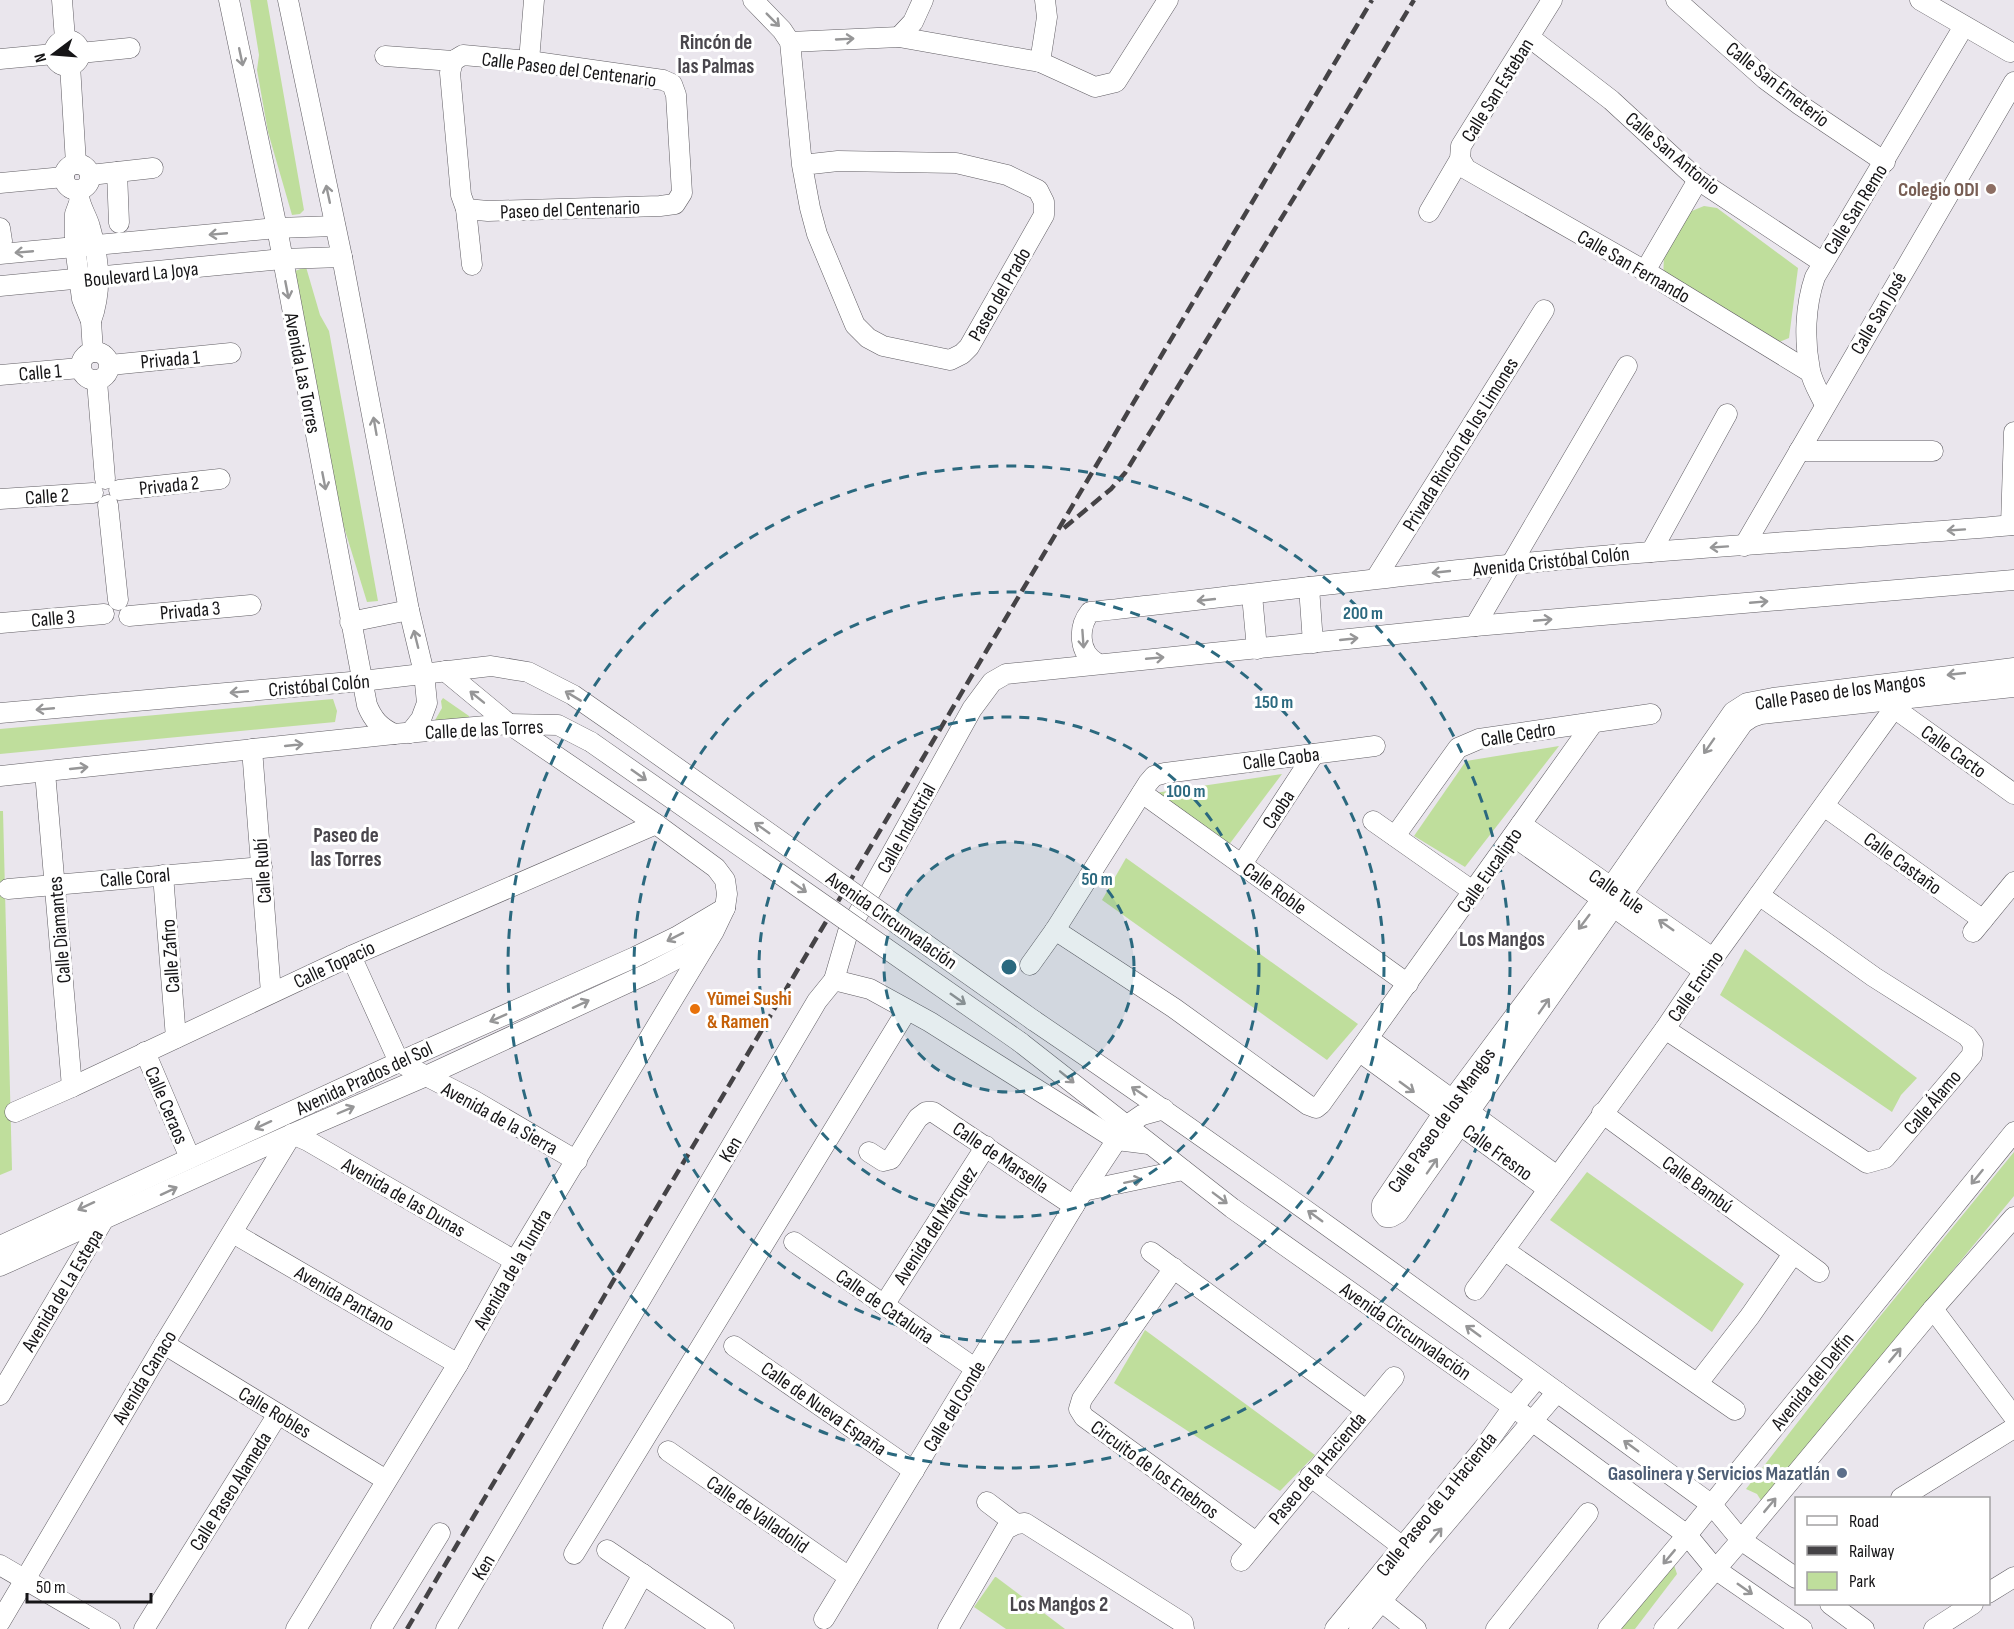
<svg xmlns="http://www.w3.org/2000/svg" width="2014" height="1629" viewBox="0 0 2014 1629" font-family="'Sofia Sans Condensed',sans-serif">
<rect width="100%" height="100%" fill="#eae6ed"/>
<g fill="#bfde9c">
<polygon points="250,0 267,0 304,210 300,214 292,215 268,132 257,70 259,55"/>
<polygon points="1704,206 1717,208 1798,268 1789,338 1777,343 1663,282 1664,255 1687,213"/>
<polygon points="306,267 320,315 329,331 378,601 367,602 340,514 295,271"/>
<polygon points="443,698 469,716 470,721 434,722 442,708 441,701"/>
<polygon points="333,699 337,711 335,722 0,754 0,729"/>
<polygon points="1559,746 1465,867 1414,836 1466,761"/>
<polygon points="1282,774 1228,846 1148,794"/>
<polygon points="0,811 3,811 12,1170 0,1175"/>
<polygon points="1126,858 1358,1024 1327,1060 1102,900"/>
<polygon points="1745,949 1917,1078 1901,1095 1892,1112 1720,995"/>
<polygon points="2014,1152 2014,1196 1762,1502 1757,1494 1746,1489 1873,1325"/>
<polygon points="1587,1172 1744,1284 1712,1332 1550,1220"/>
<polygon points="1145,1330 1315,1455 1280,1491 1114,1383"/>
<polygon points="1673,1562 1677,1574 1635,1629 1618,1629"/>
<polygon points="995,1577 996,1577 1065,1629 1006,1629 974,1607"/>
</g>
<g fill="none" stroke-linecap="round" stroke-linejoin="round">
<defs>
<g id="minor">
<polyline points="62,0 65,39"/>
<path d="M229,0L277,228L367,705C373,720 380,727 394,734"/>
<polyline points="288,0 342,257 409,610 424,673 427,703 421,719 410,733"/>
<polyline points="753,0 782,30 790,42 802,165 810,208 817,234 855,325 868,338 883,346 950,360 962,354 969,347 1044,215 1044,202 1038,190 1007,175 956,163 838,161 802,165"/>
<polyline points="1676,0 1765,79 1800,105 1885,162"/>
<polyline points="1920,0 2010,52"/>
<polyline points="899,37 913,22 923,0"/>
<polyline points="1529,37 1611,100 1698,180 1822,262"/>
<circle cx="67" cy="53" r="13"/>
<polyline points="790,42 899,37 1040,62 1095,87 1116,82 1168,0"/>
<polyline points="80,53 130,48"/>
<polyline points="385,56 453,61 463,55 529,61 663,80 672,84 676,95 682,193 675,204 660,206 488,211 466,209"/>
<polyline points="0,59 54,54"/>
<polyline points="453,61 450,73 461,195 466,209 472,265"/>
<polyline points="529,61 534,0"/>
<polyline points="1040,62 1047,17 1045,0"/>
<polyline points="70,65 76,164"/>
<polyline points="1460,159 1466,169 1645,271 1810,372"/>
<circle cx="77" cy="177" r="13"/>
<polyline points="117,172 119,223"/>
<polyline points="90,175 153,168"/>
<polyline points="0,183 64,177"/>
<path d="M79,196C80,207 87,216 90,227C99,257 102,291 91,321"/>
<polyline points="79,203 75,214 75,247 82,299 91,321 93,352"/>
<polyline points="1429,212 1460,159 1461,146 1552,0"/>
<polyline points="0,228 2,241"/>
<polyline points="0,254 277,228 335,226"/>
<polyline points="1645,271 1698,180"/>
<polyline points="0,286 282,259 342,257"/>
<circle cx="95" cy="366" r="14"/>
<polyline points="110,365 231,353"/>
<polyline points="0,375 80,368"/>
<polyline points="97,381 105,479"/>
<path d="M1825,405C1820,394 1812,382 1810,370C1804,340 1805,306 1815,277L1964,26"/>
<polyline points="1799,451 1933,451"/>
<polyline points="119,490 220,479"/>
<polyline points="0,499 93,493"/>
<polyline points="108,505 118,600"/>
<polyline points="2011,525 2014,432"/>
<polyline points="1744,546 2014,82"/>
<polyline points="1651,552 1727,414"/>
<polyline points="1376,578 1544,310"/>
<polyline points="1309,587 1313,643"/>
<polyline points="1252,595 1257,649"/>
<polyline points="129,616 251,605"/>
<polyline points="350,622 409,610"/>
<polyline points="1,623 104,614"/>
<polyline points="1475,626 1627,366"/>
<path d="M1097,663C1078,653 1078,627 1090,612C1277,592 1464,566 1651,552C1772,542 1893,536 2014,525"/>
<polyline points="2014,668 1773,698 1747,703 1733,712 1611,887 1452,1100 1382,1204 1382,1212 1386,1217 1391,1217 1398,1213 1743,723 1752,717 1761,714 2014,687"/>
<polyline points="1894,708 2014,794"/>
<polyline points="0,713 362,681 491,666 528,672 573,695 622,729"/>
<polyline points="252,749 271,993"/>
<polyline points="45,772 72,1087"/>
<polyline points="0,776 394,734 509,724 558,725 591,742"/>
<polyline points="1142,793 1408,984"/>
<polyline points="1824,806 1983,920"/>
<polyline points="1373,821 1474,892"/>
<polyline points="1521,824 1714,959"/>
<polyline points="1395,836 1458,748 1479,739 1651,714"/>
<polyline points="1513,836 1704,971"/>
<polyline points="1242,864 1314,754"/>
<polyline points="163,875 176,1038"/>
<polyline points="8,889 262,867"/>
<polyline points="1055,930 1174,1008 1308,1105 1316,1108 1321,1104 1593,723"/>
<polyline points="1973,932 2014,882"/>
<polyline points="351,956 399,1062 473,1100 577,1161"/>
<polyline points="1030,965 1055,930 1148,783 1154,776 1165,773 1375,746"/>
<polyline points="834,980 848,932 972,709 992,682 1006,674 1475,626 2014,580"/>
<path d="M1033,1020C1263,1176 1487,1341 1712,1505L1741,1540L1796,1578"/>
<polyline points="1665,1029 1867,1163 1885,1158 1972,1055 1973,1044 1967,1036 1874,977 1759,895"/>
<polyline points="1369,1039 1557,1176"/>
<polyline points="1020,1042 1232,1208 1513,1407 1687,1535 1715,1569 1802,1629"/>
<polyline points="145,1052 190,1158"/>
<polyline points="1360,1052 1548,1189"/>
<polyline points="15,1112 72,1087 351,956 656,824"/>
<polyline points="1602,1113 1819,1272"/>
<polyline points="292,1134 308,1141 515,1261"/>
<polyline points="869,1152 883,1161 891,1159 918,1118 926,1112 933,1112 1074,1206"/>
<polyline points="1083,1191 1183,1170"/>
<polyline points="233,1233 458,1364"/>
<polyline points="794,1242 976,1369"/>
<polyline points="0,1246 399,1062 635,957 676,937 725,908"/>
<polyline points="1504,1250 1735,1410"/>
<polyline points="1151,1252 1366,1410"/>
<polyline points="0,1266 292,1134 426,1076 651,972 688,953 703,940"/>
<polyline points="1174,1268 1082,1399 1079,1409 1084,1417 1256,1542"/>
<polyline points="1475,1290 1665,1029 1704,971 1905,693"/>
<polyline points="884,1305 986,1146"/>
<polyline points="1933,1309 2014,1417"/>
<polyline points="164,1344 386,1480"/>
<polyline points="734,1346 914,1471"/>
<polyline points="1698,1383 1750,1316 1793,1254"/>
<polyline points="0,1395 104,1219"/>
<polyline points="668,1451 849,1577"/>
<polyline points="1310,1476 1412,1554"/>
<polyline points="1901,1498 2014,1428"/>
<polyline points="987,1502 1016,1524"/>
<polyline points="607,1550 724,1629"/>
<polyline points="574,1554 907,1010"/>
<polyline points="1241,1561 1394,1377"/>
<polyline points="0,1565 110,1629"/>
<polyline points="1988,1593 2014,1577"/>
<polyline points="1372,1594 1416,1629"/>
<polyline points="1830,1604 1864,1629"/>
<polyline points="824,1619 1083,1191 1126,1126 1142,1115 1164,1109"/>
<polyline points="0,1622 164,1344 292,1134"/>
<polyline points="144,1629 278,1414"/>
<polyline points="296,1629 458,1364 515,1261 714,931 725,908 727,894 725,880 716,868 656,824 509,724 445,671"/>
<polyline points="381,1629 440,1533"/>
<polyline points="446,1629 817,1001 834,980 870,989 930,1022 1117,1140 1149,1144"/>
<polyline points="613,1629 643,1574"/>
<polyline points="948,1629 1006,1529 1016,1524 1025,1523 1183,1623 1184,1629"/>
<polyline points="1335,1629 1483,1449 1513,1407 1537,1378"/>
<polyline points="1359,1629 1417,1557 1557,1392"/>
<polyline points="1496,1629 1588,1513"/>
<polyline points="1608,1629 1687,1535 2014,1132"/>
<polyline points="1664,1629 1741,1540 1933,1309 2014,1217"/>
<polyline points="1934,1629 1973,1604"/>
</g>
</defs>
<use href="#minor" stroke="#615e64" stroke-width="21"/>
<use href="#minor" stroke="#fff" stroke-width="20"/>
<g stroke="#454346" stroke-width="4.5" stroke-dasharray="12 6" stroke-linecap="butt">
<polyline points="1064,528 1111,489 1125,473 1354,100 1414,0"/>
<polyline points="407,1629 1372,0"/>
</g>
<defs>
<g id="minor-bridge">
<polyline points="622,729 1033,1020"/>
<polyline points="591,742 1020,1042"/>
</g>
</defs>
<use href="#minor-bridge" stroke="#615e64" stroke-width="21" stroke-linecap="butt"/>
<use href="#minor-bridge" stroke="#fff" stroke-width="20"/>
</g>
<defs><path id="oneway-shaft" d="M-6 0H5M1.5-3L5.5 0L1.5 3" fill="none" stroke-width="1.6" stroke-linecap="round" stroke-linejoin="round" transform="scale(1.5)"/></defs>
<g stroke="#969697">
<use href="#oneway-shaft" transform="translate(773 20) rotate(45)"/>
<use href="#oneway-shaft" transform="translate(845 39) rotate(-3)"/>
<use href="#oneway-shaft" transform="translate(241 57) rotate(78)"/>
<use href="#oneway-shaft" transform="translate(328 194) rotate(-102)"/>
<use href="#oneway-shaft" transform="translate(218 234) rotate(175)"/>
<use href="#oneway-shaft" transform="translate(24 252) rotate(175)"/>
<use href="#oneway-shaft" transform="translate(287 290) rotate(79)"/>
<use href="#oneway-shaft" transform="translate(375 426) rotate(-100)"/>
<use href="#oneway-shaft" transform="translate(324 481) rotate(79)"/>
<use href="#oneway-shaft" transform="translate(1956 530) rotate(176)"/>
<use href="#oneway-shaft" transform="translate(1719 547) rotate(176)"/>
<use href="#oneway-shaft" transform="translate(1441 572) rotate(174)"/>
<use href="#oneway-shaft" transform="translate(1206 600) rotate(174)"/>
<use href="#oneway-shaft" transform="translate(1759 602) rotate(-5)"/>
<use href="#oneway-shaft" transform="translate(1543 620) rotate(-5)"/>
<use href="#oneway-shaft" transform="translate(416 639) rotate(-104)"/>
<use href="#oneway-shaft" transform="translate(1083 639) rotate(86)"/>
<use href="#oneway-shaft" transform="translate(1349 639) rotate(-6)"/>
<use href="#oneway-shaft" transform="translate(1155 658) rotate(-5)"/>
<use href="#oneway-shaft" transform="translate(1956 674) rotate(174)"/>
<use href="#oneway-shaft" transform="translate(239 692) rotate(175)"/>
<use href="#oneway-shaft" transform="translate(573 696) rotate(-149)"/>
<use href="#oneway-shaft" transform="translate(477 697) rotate(-141)"/>
<use href="#oneway-shaft" transform="translate(45 709) rotate(175)"/>
<use href="#oneway-shaft" transform="translate(294 745) rotate(-6)"/>
<use href="#oneway-shaft" transform="translate(1709 746) rotate(125)"/>
<use href="#oneway-shaft" transform="translate(79 768) rotate(-6)"/>
<use href="#oneway-shaft" transform="translate(639 775) rotate(35)"/>
<use href="#oneway-shaft" transform="translate(762 828) rotate(-145)"/>
<use href="#oneway-shaft" transform="translate(799 887) rotate(35)"/>
<use href="#oneway-shaft" transform="translate(1584 922) rotate(127)"/>
<use href="#oneway-shaft" transform="translate(1666 925) rotate(-145)"/>
<use href="#oneway-shaft" transform="translate(675 937) rotate(153)"/>
<use href="#oneway-shaft" transform="translate(958 999) rotate(35)"/>
<use href="#oneway-shaft" transform="translate(581 1004) rotate(-25)"/>
<use href="#oneway-shaft" transform="translate(1544 1006) rotate(-55)"/>
<use href="#oneway-shaft" transform="translate(498 1018) rotate(156)"/>
<use href="#oneway-shaft" transform="translate(1067 1077) rotate(39)"/>
<use href="#oneway-shaft" transform="translate(1407 1087) rotate(36)"/>
<use href="#oneway-shaft" transform="translate(1139 1092) rotate(-146)"/>
<use href="#oneway-shaft" transform="translate(346 1110) rotate(-23)"/>
<use href="#oneway-shaft" transform="translate(263 1125) rotate(155)"/>
<use href="#oneway-shaft" transform="translate(1432 1166) rotate(-55)"/>
<use href="#oneway-shaft" transform="translate(1977 1177) rotate(129)"/>
<use href="#oneway-shaft" transform="translate(1133 1181) rotate(-12)"/>
<use href="#oneway-shaft" transform="translate(169 1191) rotate(-25)"/>
<use href="#oneway-shaft" transform="translate(1220 1198) rotate(37)"/>
<use href="#oneway-shaft" transform="translate(86 1206) rotate(155)"/>
<use href="#oneway-shaft" transform="translate(1315 1216) rotate(-144)"/>
<use href="#oneway-shaft" transform="translate(1473 1331) rotate(-144)"/>
<use href="#oneway-shaft" transform="translate(1895 1355) rotate(-50)"/>
<use href="#oneway-shaft" transform="translate(1631 1446) rotate(-144)"/>
<use href="#oneway-shaft" transform="translate(1770 1505) rotate(-50)"/>
<use href="#oneway-shaft" transform="translate(1436 1535) rotate(-50)"/>
<use href="#oneway-shaft" transform="translate(1669 1557) rotate(130)"/>
<use href="#oneway-shaft" transform="translate(1745 1589) rotate(35)"/>
</g>
<circle cx="1009" cy="967" r="125" fill="#2b697f" fill-opacity=".12"/>
<g fill="none" stroke="#2b697f" stroke-width="3" stroke-dasharray="10 8">
<circle cx="1009" cy="967" r="125"/>
<circle cx="1009" cy="967" r="250"/>
<circle cx="1009" cy="967" r="375"/>
<circle cx="1009" cy="967" r="501"/>
</g>
<circle fill="#8d6e63" stroke="#fff" stroke-width="2" cx="1991" cy="189" r="6"/>
<circle fill="#e8710a" stroke="#fff" stroke-width="2" cx="695" cy="1009" r="6"/>
<circle fill="#5c6f8a" stroke="#fff" stroke-width="2" cx="1842" cy="1473" r="6"/>
<g text-anchor="middle" stroke-width="6" stroke-linejoin="round" paint-order="stroke">
<g font-size="20" fill="#161517" stroke="#fff">
<text transform="translate(569 69) rotate(7)" y="7">Calle Paseo del Centenario</text>
<text transform="translate(1778 84) rotate(38)" y="7">Calle San Emeterio</text>
<text transform="translate(1497 90) rotate(-58)" y="7">Calle San Esteban</text>
<text transform="translate(1673 153) rotate(40)" y="7">Calle San Antonio</text>
<text transform="translate(570 209) rotate(-2)" y="7">Paseo del Centenario</text>
<text transform="translate(1855 209) rotate(-58)" y="7">Calle San Remo</text>
<text transform="translate(1634 266) rotate(30)" y="7">Calle San Fernando</text>
<text transform="translate(141 274) rotate(-6)" y="7">Boulevard La Joya</text>
<text transform="translate(999 294) rotate(-60)" y="7">Paseo del Prado</text>
<text transform="translate(1878 313) rotate(-60)" y="7">Calle San José</text>
<text transform="translate(170 359) rotate(-5)" y="7">Privada 1</text>
<text transform="translate(40 372) rotate(-5)" y="7">Calle 1</text>
<text transform="translate(303 373) rotate(79)" y="7">Avenida Las Torres</text>
<text transform="translate(1460 444) rotate(-58)" y="7">Privada Rincón de los Limones</text>
<text transform="translate(169 485) rotate(-6)" y="7">Privada 2</text>
<text transform="translate(47 496) rotate(-4)" y="7">Calle 2</text>
<text transform="translate(1551 561) rotate(-6)" y="7">Avenida Cristóbal Colón</text>
<text transform="translate(190 610) rotate(-5)" y="7">Privada 3</text>
<text transform="translate(53 618) rotate(-5)" y="7">Calle 3</text>
<text transform="translate(319 685) rotate(-5)" y="7">Cristóbal Colón</text>
<text transform="translate(1840 691) rotate(-8)" y="7">Calle Paseo de los Mangos</text>
<text transform="translate(484 729) rotate(-3)" y="7">Calle de las Torres</text>
<text transform="translate(1518 734) rotate(-9)" y="7">Calle Cedro</text>
<text transform="translate(1954 751) rotate(36)" y="7">Calle Cacto</text>
<text transform="translate(1281 758) rotate(-7)" y="7">Calle Caoba</text>
<text transform="translate(1278 809) rotate(-57)" y="7">Caoba</text>
<text transform="translate(906 828) rotate(-61)" y="7">Calle Industrial</text>
<text transform="translate(1903 863) rotate(36)" y="7">Calle Castaño</text>
<text transform="translate(1489 870) rotate(-55)" y="7">Calle Eucalipto</text>
<text transform="translate(262 871) rotate(-94)" y="7">Calle Rubí</text>
<text transform="translate(135 877) rotate(-5)" y="7">Calle Coral</text>
<text transform="translate(1275 888) rotate(36)" y="7">Calle Roble</text>
<text transform="translate(1617 891) rotate(35)" y="7">Calle Tule</text>
<text transform="translate(892 920) rotate(35)" y="7">Avenida Circunvalación</text>
<text transform="translate(59 930) rotate(-95)" y="7">Calle Diamantes</text>
<text transform="translate(170 956) rotate(-94)" y="7">Calle Zafiro</text>
<text transform="translate(334 964) rotate(-25)" y="7">Calle Topacio</text>
<text transform="translate(1695 986) rotate(-55)" y="7">Calle Encino</text>
<text transform="translate(364 1078) rotate(-25)" y="7">Avenida Prados del Sol</text>
<text transform="translate(1932 1102) rotate(-50)" y="7">Calle Álamo</text>
<text transform="translate(167 1105) rotate(67)" y="7">Calle Ceraos</text>
<text transform="translate(500 1118) rotate(29)" y="7">Avenida de la Sierra</text>
<text transform="translate(1441 1120) rotate(-55)" y="7">Calle Paseo de los Mangos</text>
<text transform="translate(730 1149) rotate(-59)" y="7">Ken</text>
<text transform="translate(1498 1152) rotate(36)" y="7">Calle Fresno</text>
<text transform="translate(1001 1157) rotate(34)" y="7">Calle de Marsella</text>
<text transform="translate(1698 1184) rotate(36)" y="7">Calle Bambú</text>
<text transform="translate(404 1197) rotate(30)" y="7">Avenida de las Dunas</text>
<text transform="translate(935 1225) rotate(-57)" y="7">Avenida del Márquez</text>
<text transform="translate(512 1269) rotate(-60)" y="7">Avenida de la Tundra</text>
<text transform="translate(62 1290) rotate(-59)" y="7">Avenida de La Estepa</text>
<text transform="translate(345 1298) rotate(30)" y="7">Avenida Pantano</text>
<text transform="translate(885 1306) rotate(35)" y="7">Calle de Cataluña</text>
<text transform="translate(1406 1331) rotate(35)" y="7">Avenida Circunvalación</text>
<text transform="translate(144 1377) rotate(-59)" y="7">Avenida Canaco</text>
<text transform="translate(1812 1381) rotate(-51)" y="7">Avenida del Delfín</text>
<text transform="translate(954 1406) rotate(-59)" y="7">Calle del Conde</text>
<text transform="translate(824 1408) rotate(35)" y="7">Calle de Nueva España</text>
<text transform="translate(275 1412) rotate(31)" y="7">Calle Robles</text>
<text transform="translate(1317 1468) rotate(-50)" y="7">Paseo de la Hacienda</text>
<text transform="translate(1155 1469) rotate(36)" y="7">Circuito de los Enebros</text>
<text transform="translate(230 1491) rotate(-58)" y="7">Calle Paseo Alameda</text>
<text transform="translate(1436 1504) rotate(-51)" y="7">Calle Paseo de La Hacienda</text>
<text transform="translate(758 1514) rotate(35)" y="7">Calle de Valladolid</text>
<text transform="translate(483 1567) rotate(-59)" y="7">Ken</text>
</g>
<g font-size="20" font-weight="bold" fill="#785e54" stroke="#fff" text-anchor="end">
<text x="1979" y="196">Colegio ODI</text>
</g>
<g font-size="20" font-weight="bold" fill="#c56008" stroke="#fff" text-anchor="start">
<text x="707" y="1005">Yūmei Sushi<tspan x="707" dy="23">&amp; Ramen</tspan></text>
</g>
<g font-size="20" font-weight="bold" fill="#4e5e75" stroke="#fff" text-anchor="end">
<text x="1830" y="1480">Gasolinera y Servicios Mazatlán</text>
</g>
<g font-size="21" font-weight="bold" fill="#49464c" stroke="#fff">
<text x="716" y="49">Rincón de<tspan x="716" dy="24">las Palmas</tspan></text>
<text x="346" y="842">Paseo de<tspan x="346" dy="24">las Torres</tspan></text>
<text x="1502" y="946">Los Mangos</text>
<text x="1059" y="1611">Los Mangos 2</text>
</g>
</g>
<circle cx="1009" cy="967" r="9" fill="#2b697f" stroke="#fff" stroke-width="3"/>
<g font-size="18" text-anchor="middle" font-weight="bold" fill="#2b697f" stroke="#fff" stroke-width="6" stroke-linejoin="round" paint-order="stroke">
<text x="1363" y="619">200 m</text>
<text x="1274" y="708">150 m</text>
<text x="1186" y="797">100 m</text>
<text x="1097" y="885">50 m</text>
</g>
<rect x="1795" y="1497" width="195" height="108" fill="#ffffff" stroke="#a2a1a2" stroke-width="1.5"/>
<rect x="1807" y="1516" width="30" height="9" fill="#ffffff" stroke="#a2a1a2" stroke-width="1.5"/>
<text x="1849" y="1527" font-size="18" fill="#161517">Road</text>
<rect x="1807" y="1546" width="30" height="9" fill="#454346" stroke="#a2a1a2" stroke-width="1.5"/>
<text x="1849" y="1557" font-size="18" fill="#161517">Railway</text>
<rect x="1807" y="1572" width="30" height="18" fill="#bfde9c" stroke="#a2a1a2" stroke-width="1.5"/>
<text x="1849" y="1587" font-size="18" fill="#161517">Park</text>
<g transform="translate(54 54) rotate(254)" stroke="#ffffff" stroke-width="4.5" paint-order="stroke">
<path d="M0-4.5L10 22L0 15L-10 22Z" fill="#161517"/>
<text y="-9" font-size="16" font-weight="bold" text-anchor="middle" fill="#161517">N</text>
</g>
<path d="M27 1593v9h124v-9" fill="none" stroke="#161517" stroke-width="3"/>
<text x="36" y="1593" font-size="18" fill="#161517" stroke="#ffffff" stroke-width="4.5" paint-order="stroke">50 m</text>
</svg>
